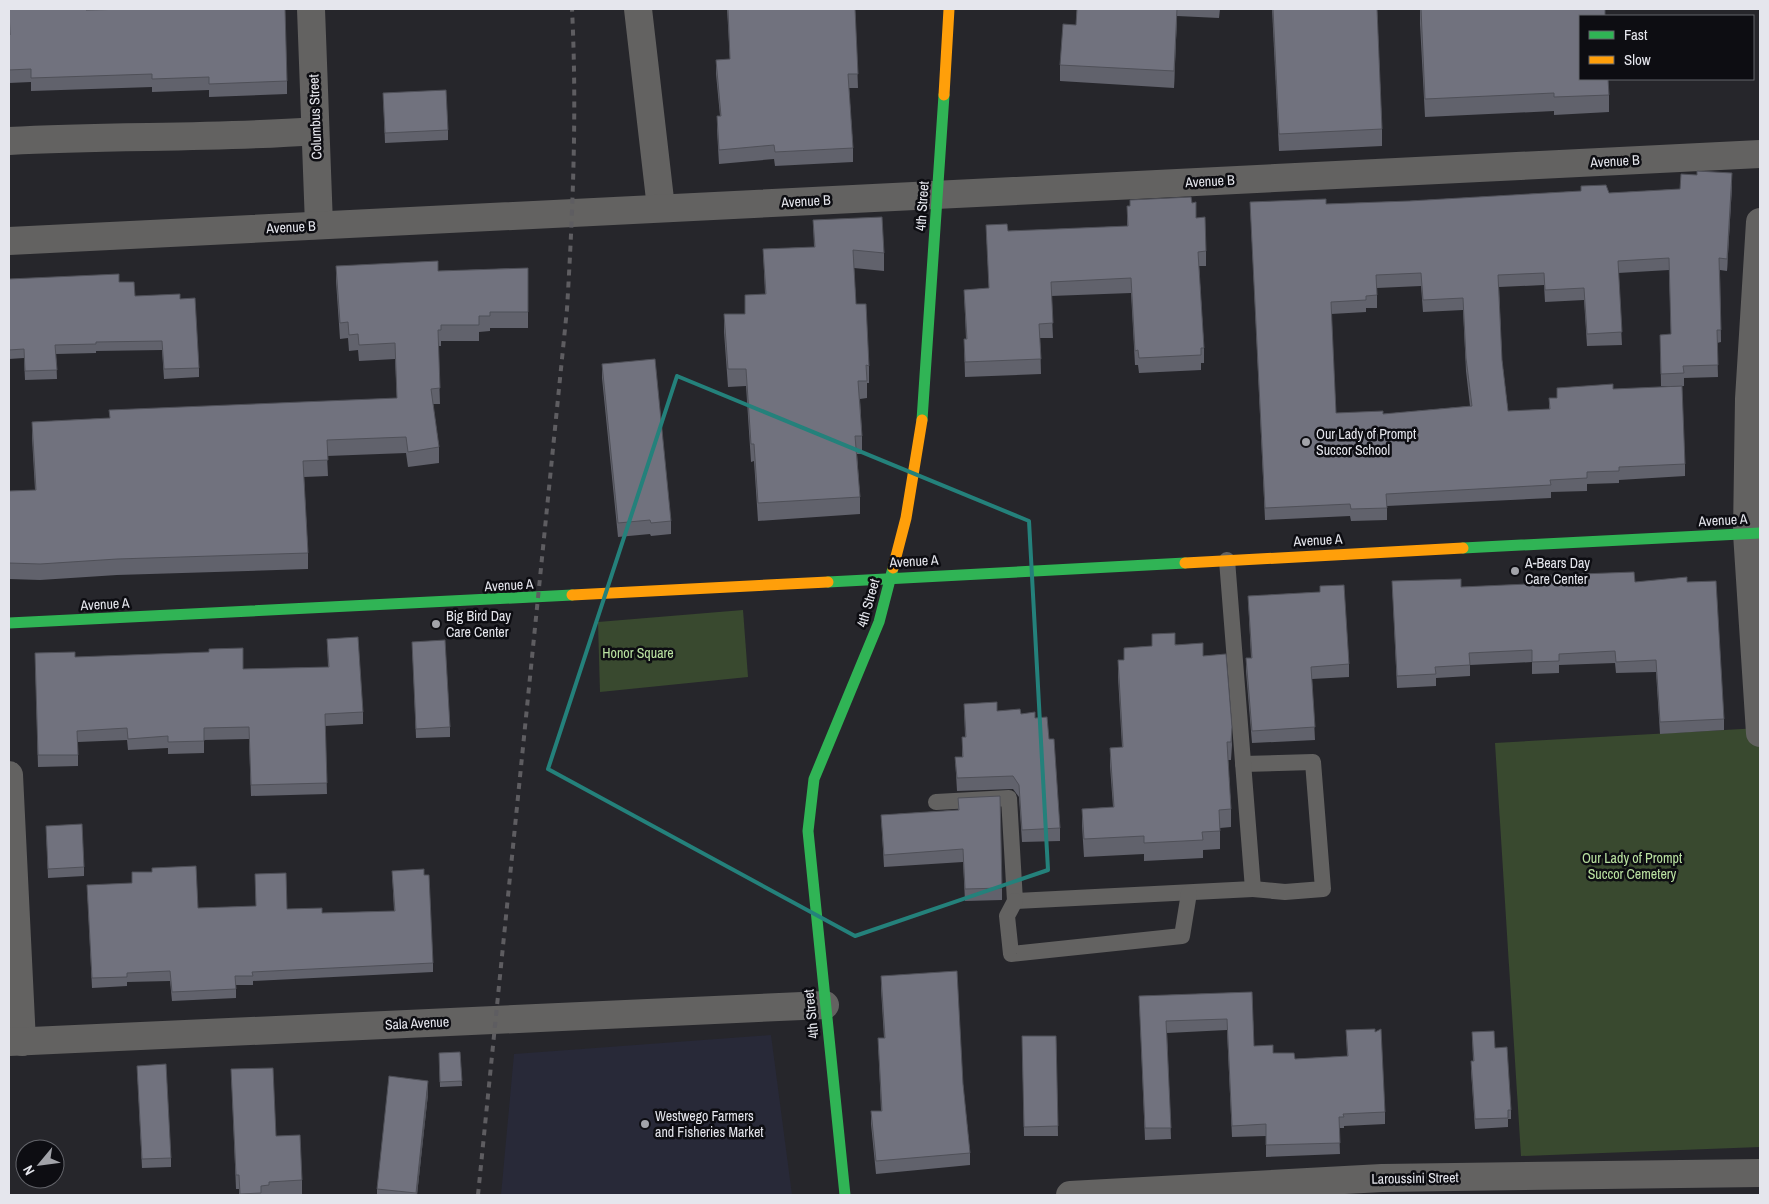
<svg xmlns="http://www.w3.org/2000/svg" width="1769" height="1204" viewBox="0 0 1769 1204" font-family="'Archivo Narrow',sans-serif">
<rect width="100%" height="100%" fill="#26262b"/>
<polygon fill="#282938" points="771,1035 792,1195 501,1195 514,1054"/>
<g fill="#39492f">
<polygon points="743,610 748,677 600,692 598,622"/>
<polygon points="1760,728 1760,1147 1521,1156 1495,743"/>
</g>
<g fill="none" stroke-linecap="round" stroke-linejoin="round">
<g stroke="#636261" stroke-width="16">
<polyline points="1243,764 1313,762 1323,889 1285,892 1253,889"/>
<polyline points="936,802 1009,798 1015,901 1253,889 1227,560"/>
<polyline points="1015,901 1007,916 1011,954 1182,936 1189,893"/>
</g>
<g stroke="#636261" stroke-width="28">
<polyline points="311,9 319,225"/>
<polyline points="638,9 661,208"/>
<path d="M9,141C111,135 213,139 315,131"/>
<polyline points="1760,222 1749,399 1747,533 1760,733"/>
<polyline points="9,241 1760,154"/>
<polyline points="9,775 22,1042"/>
<polyline points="9,1042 825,1005"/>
<polyline points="1070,1195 1382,1178 1760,1173"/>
</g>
<g stroke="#30b455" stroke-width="11">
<polyline points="922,420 944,95"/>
<polyline points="1463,548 1760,533"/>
<polyline points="828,582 1185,563"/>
<polyline points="9,623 572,595"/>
<polyline points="845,1195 808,831 814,779 879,622 893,568"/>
</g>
<g stroke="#ff9f0a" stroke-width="11">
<polyline points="944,95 949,9"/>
<polyline points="1185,563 1463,548"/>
<polyline points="893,568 906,518 922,420"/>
<polyline points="572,595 828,582"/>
</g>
<path stroke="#5e5d61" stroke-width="4" stroke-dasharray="6 6" stroke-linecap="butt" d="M478,1195L567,309C573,209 577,109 572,9"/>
</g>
<g fill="#61626c" fill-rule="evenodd">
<polygon points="9,9 86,10 287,81 287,94 209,97 209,90 152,92 152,87 31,91 31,82 9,83 9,35 10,35"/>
<polygon points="727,9 855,9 858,88 849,88 853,148 853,162 775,166 774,159 719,164 717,130 717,116 720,116 716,74 716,60 730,59"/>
<polygon points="1077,9 1220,9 1219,18 1177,16 1174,88 1060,81 1060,65 1076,25"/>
<polygon points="1272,9 1377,9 1382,129 1382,146 1279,151"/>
<polygon points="1420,9 1609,95 1609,112 1554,115 1554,111 1425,117 1420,24"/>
<polygon points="383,93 448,130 448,140 385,143"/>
<path d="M1581,186L1609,193L1732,186L1727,271L1720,270L1721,342L1717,343L1718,377L1684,378V386H1661L1660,335L1671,334L1669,270L1618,273L1622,345L1587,346L1584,300L1545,302L1544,285L1499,287L1502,360L1508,411L1549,409V398H1557L1613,389L1685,464V476L1619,480V483L1587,484V491L1551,492V498L1387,506V520L1351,521L1350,516L1265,520L1250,202L1326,204L1409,201L1581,191ZM1421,286L1423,312L1463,310L1466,371L1470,406L1383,414L1336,413L1331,314L1366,312V308H1377V288Z"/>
<polygon points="1192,203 1206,251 1206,266 1199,266 1204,348 1204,363 1201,363 1201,370 1139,373 1138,365 1135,365 1131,293 1051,296 1053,338 1040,338 1041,374 965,377 964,339 966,339 964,290 989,288 986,225 1008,231 1127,226 1127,206"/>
<polygon points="813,220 884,253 884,271 854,268 856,304 869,366 869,383 867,383 867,398 860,399 862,436 862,454 857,454 860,497 860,514 758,521 754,461 751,462 746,386 728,387 724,332 724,314 745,314 765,294 763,249 814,247"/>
<polygon points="336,266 438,271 528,268 528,328 490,328 490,331 479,332 479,341 441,341 441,346 438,346 440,404 433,404 439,447 439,463 408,467 406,453 327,456 328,476 304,477 308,553 308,569 117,575 40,580 9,579 9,491 35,490 32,438 32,422 109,418 397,398 395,359 359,361 358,350 349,351 348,338 340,339 336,281"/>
<polygon points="9,279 119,282 135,296 180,299 199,368 199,377 164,379 162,350 96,351 96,353 56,354 57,379 25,380 24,358 9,359"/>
<polygon points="602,364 671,521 671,534 651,536 650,534 618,537 602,378"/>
<polygon points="1392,581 1461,587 1635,582 1687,582 1724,719 1724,730 1660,734 1656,672 1616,673 1615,663 1559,665 1559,673 1532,674 1532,662 1470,665 1470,676 1436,678 1436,686 1397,688"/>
<polygon points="1320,586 1349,664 1349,677 1312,679 1315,740 1252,743 1246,671 1246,658 1251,658 1248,596 1320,592"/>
<polygon points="1152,634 1203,656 1226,654 1232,745 1231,760 1228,760 1231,809 1231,827 1220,828 1220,849 1203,850 1203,858 1144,861 1144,854 1084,857 1082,826 1082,809 1113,807 1110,766 1110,748 1122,747 1118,677 1118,660 1124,660 1124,648 1152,646"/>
<polygon points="327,639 363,712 363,724 325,726 327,794 251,796 249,739 204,740 204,753 168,754 168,748 128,750 127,740 78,742 78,766 38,767 35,653 75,657 243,669 328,667"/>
<polygon points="412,642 450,727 450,737 416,738"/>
<polygon points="964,704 997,711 1021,714 1035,718 1049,739 1060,828 1060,841 1022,842 1019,797 1013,789 957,791 955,757 962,757 962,737 965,737"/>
<polygon points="958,798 1002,888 1002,900 965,901 963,862 884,867 881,815 958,810"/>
<polygon points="46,826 84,867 84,876 48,878"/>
<polygon points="392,871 433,963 433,972 253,981 253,985 236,985 236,998 172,1001 170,981 127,982 127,986 92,988 87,885 198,908 256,906 255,874 287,909 322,913 394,911"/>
<polygon points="881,976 963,1084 970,1153 970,1165 876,1174 871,1124 871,1111 881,1111 878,1038 884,1038 881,989"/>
<polygon points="1252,992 1254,1046 1273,1053 1295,1059 1347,1056 1346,1030 1385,1112 1385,1124 1344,1126 1344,1128 1339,1128 1340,1154 1266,1157 1266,1136 1232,1137 1227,1030 1167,1033 1171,1139 1145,1140 1139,996"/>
<polygon points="1472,1032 1495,1048 1511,1110 1511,1119 1508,1119 1508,1127 1475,1129 1471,1071 1471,1061 1473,1061"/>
<polygon points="1022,1036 1056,1036 1058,1136 1024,1136"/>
<polygon points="460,1052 462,1086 440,1087 439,1053"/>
<polygon points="137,1066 171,1158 171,1167 142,1168"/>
<polygon points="231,1069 276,1136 302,1180 302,1194 272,1195 239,1195 239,1189 236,1189"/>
<polygon points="428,1094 417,1195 377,1195 377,1189"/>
</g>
<g fill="#4f5058">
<polygon points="1177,9 1177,16 1174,88 1174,71"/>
<polygon points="1732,173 1732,186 1727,271 1727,259"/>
<polygon points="428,1081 428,1094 417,1195 416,1195"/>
</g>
<g fill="#71727e" stroke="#4f5058" fill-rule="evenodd">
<polygon points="9,9 86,9 86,10 131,9 285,9 287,81 209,84 209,77 152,79 152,74 31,78 31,69 9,70 9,35 10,35"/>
<polygon points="728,9 855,9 858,74 848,74 853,148 775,152 774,145 719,150 717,116 721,116 716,60 730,59"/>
<polygon points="1077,9 1177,9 1174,71 1060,65 1063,24 1076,25"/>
<polygon points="1273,9 1377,9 1382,129 1279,134"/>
<polygon points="1421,9 1605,9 1605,16 1580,16 1580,79 1608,79 1609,95 1554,97 1554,93 1425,99"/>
<polygon points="446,90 448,130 385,133 383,93"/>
<path d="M1697,171L1732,173L1727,259L1719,258L1721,330H1717L1718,365L1683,366L1684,373L1661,374L1660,335L1671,334L1669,258L1618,261L1622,332L1587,334L1584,288L1545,290L1544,273L1498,275L1502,360L1508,411L1550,409L1549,398H1557V388L1613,384V389L1682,386L1685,464L1619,467V471L1587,472V478L1550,480L1551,485L1386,494L1387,508L1351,509L1350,504L1265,508L1250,202L1326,199V204L1409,201L1581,191V186L1606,185L1609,193L1680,189L1681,174L1697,175ZM1421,273L1423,300L1463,298L1466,358L1472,406L1383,414V411L1336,413L1331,302L1366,300V296L1377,295L1376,275Z"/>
<polygon points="1191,197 1192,203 1196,202 1196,218 1205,217 1206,251 1198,252 1204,348 1201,348 1201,355 1139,358 1138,350 1135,351 1131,278 1051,282 1053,323 1039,324 1041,359 965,362 964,339 967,339 964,290 989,288 986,225 1007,224 1008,231 1128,226 1127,206 1130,206 1130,200"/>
<polygon points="882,217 884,253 853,250 856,304 866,304 869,366 866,365 867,381 858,381 862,436 855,436 860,497 758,503 754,444 751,444 746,369 728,369 724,314 745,314 745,295 766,294 763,249 815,247 813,220"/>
<polygon points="438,261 438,271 528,268 528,312 490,312 490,316 479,316 479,325 441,325 441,330 438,330 440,388 431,389 439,447 408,452 406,437 327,440 328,460 303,461 308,553 117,559 40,564 9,563 9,491 36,490 32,422 110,418 109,410 397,398 395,343 359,345 358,334 349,335 348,322 340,323 336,266"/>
<polygon points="119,274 119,282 134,282 135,296 180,294 180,299 195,298 199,368 164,369 162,341 96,342 96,344 55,345 57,370 25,371 24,349 9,350 9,279"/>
<polygon points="655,359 671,521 651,523 650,520 618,523 602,364"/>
<polygon points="1634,572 1635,582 1687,577 1687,582 1716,581 1724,719 1660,722 1656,660 1616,662 1615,651 1559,654 1559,661 1532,662 1532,650 1469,653 1470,665 1435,667 1436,674 1397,676 1392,581 1461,579 1461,587 1528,584 1528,576"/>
<polygon points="1344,585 1349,664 1311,667 1315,727 1252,731 1246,658 1252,658 1248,596 1320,592 1320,586"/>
<polygon points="1175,633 1175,645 1203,643 1203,656 1226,654 1232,727 1231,742 1227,742 1231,809 1219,810 1220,831 1202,832 1203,840 1144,843 1144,836 1084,839 1082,809 1114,807 1110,748 1123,747 1118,660 1124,660 1124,648 1152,646 1152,634"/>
<polygon points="358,637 363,712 325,714 327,783 251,785 249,727 204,728 204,741 168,742 168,736 128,739 127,728 77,731 78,755 38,755 35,653 75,652 75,657 209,652 209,649 243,648 243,669 329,667 327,639"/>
<polygon points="445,640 450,727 416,729 412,642"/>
<polygon points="997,702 997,711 1020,709 1021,714 1035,712 1035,718 1047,717 1049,739 1054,739 1060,828 1022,830 1019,785 1013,776 957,778 955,757 963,757 962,737 966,737 964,704"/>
<polygon points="1000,796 1002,888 965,889 963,849 884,855 881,815 959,810 958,798"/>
<polygon points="82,824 84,867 48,869 46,826"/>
<polygon points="196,866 198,908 256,906 255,874 286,873 287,909 322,908 322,913 395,911 392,871 424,869 424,875 429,875 433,963 252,972 253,976 235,976 236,989 172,992 170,971 127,973 127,977 92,978 87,885 132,883 132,872 152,872 152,868"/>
<polygon points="957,971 963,1084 970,1153 876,1161 871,1111 882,1111 878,1038 885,1038 881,976"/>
<polygon points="1252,992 1254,1046 1273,1045 1273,1053 1294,1053 1295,1059 1348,1056 1346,1030 1375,1029 1375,1032 1381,1029 1385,1112 1343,1114 1344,1117 1339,1117 1340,1143 1266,1145 1266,1124 1232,1126 1227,1019 1166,1021 1171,1128 1145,1128 1139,996"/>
<polygon points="1494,1031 1495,1048 1507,1047 1511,1110 1508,1110 1508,1118 1475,1119 1471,1061 1474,1061 1472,1032"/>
<polygon points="1022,1036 1056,1036 1058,1126 1024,1127"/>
<polygon points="460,1052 462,1081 440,1082 439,1053"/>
<polygon points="166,1064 171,1158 142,1159 137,1066"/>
<polygon points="273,1068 276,1136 300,1135 302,1180 269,1182 269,1185 261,1186 261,1193 240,1194 239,1175 236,1175 231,1069"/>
<polygon points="389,1076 428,1081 416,1193 377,1189"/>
</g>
<path fill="none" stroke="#24817b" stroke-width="4" stroke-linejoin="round" d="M677,376L1029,521L1048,870L855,936L548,769Z"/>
<g fill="#a2a3a9" stroke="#0d0d12" stroke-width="2">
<circle cx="1306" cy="442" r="5"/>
<circle cx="1515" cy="571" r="5"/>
<circle cx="436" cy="624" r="5"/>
<circle cx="645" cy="1124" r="5"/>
</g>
<g text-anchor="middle" stroke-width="5" stroke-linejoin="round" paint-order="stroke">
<g font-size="14" fill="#e5e6ed" stroke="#0d0d12">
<text transform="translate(315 117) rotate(-92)" y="5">Columbus Street</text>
<text transform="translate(1615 161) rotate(-3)" y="5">Avenue B</text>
<text transform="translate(1210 181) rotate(-3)" y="5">Avenue B</text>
<text transform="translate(806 201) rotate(-3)" y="5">Avenue B</text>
<text transform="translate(922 206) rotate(-86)" y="5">4th Street</text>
<text transform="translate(291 227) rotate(-3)" y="5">Avenue B</text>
<text transform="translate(1723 520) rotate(-3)" y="5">Avenue A</text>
<text transform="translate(1318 540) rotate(-3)" y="5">Avenue A</text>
<text transform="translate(914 561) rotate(-3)" y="5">Avenue A</text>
<text transform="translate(509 585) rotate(-3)" y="5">Avenue A</text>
<text transform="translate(868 603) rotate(-74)" y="5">4th Street</text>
<text transform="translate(105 604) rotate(-3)" y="5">Avenue A</text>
<text transform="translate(811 1014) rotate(-96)" y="5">4th Street</text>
<text transform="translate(417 1023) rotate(-3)" y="5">Sala Avenue</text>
<text transform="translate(1415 1178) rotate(-1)" y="5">Laroussini Street</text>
</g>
<g font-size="14" fill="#e5e6ed" stroke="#0d0d12" text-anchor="start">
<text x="1316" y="439">Our Lady of Prompt<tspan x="1316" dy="16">Succor School</tspan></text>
<text x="1525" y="568">A-Bears Day<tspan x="1525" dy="16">Care Center</tspan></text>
<text x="446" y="621">Big Bird Day<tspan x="446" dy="16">Care Center</tspan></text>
<text x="655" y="1121">Westwego Farmers<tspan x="655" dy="16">and Fisheries Market</tspan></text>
</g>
<g font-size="14" fill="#bae2a1" stroke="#0d0d12">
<text x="638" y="658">Honor Square</text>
<text x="1632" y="863">Our Lady of Prompt<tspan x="1632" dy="16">Succor Cemetery</tspan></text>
</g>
</g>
<rect width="1769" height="1204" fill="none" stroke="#e5e6ed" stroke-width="20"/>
<rect x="1579" y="15" width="175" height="65" fill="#0d0d12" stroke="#63646a"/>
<rect x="1589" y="31" width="25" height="8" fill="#30b455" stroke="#63646a"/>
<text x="1624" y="40" font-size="15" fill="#e5e6ed">Fast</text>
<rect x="1589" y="56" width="25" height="8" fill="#ff9f0a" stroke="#63646a"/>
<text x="1624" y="65" font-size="15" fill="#e5e6ed">Slow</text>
<g transform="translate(40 1164) rotate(241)"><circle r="24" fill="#0d0d12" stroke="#63646a"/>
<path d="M0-4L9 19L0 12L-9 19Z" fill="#a2a3a9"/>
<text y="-8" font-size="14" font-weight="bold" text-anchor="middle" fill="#e5e6ed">N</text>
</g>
</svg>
